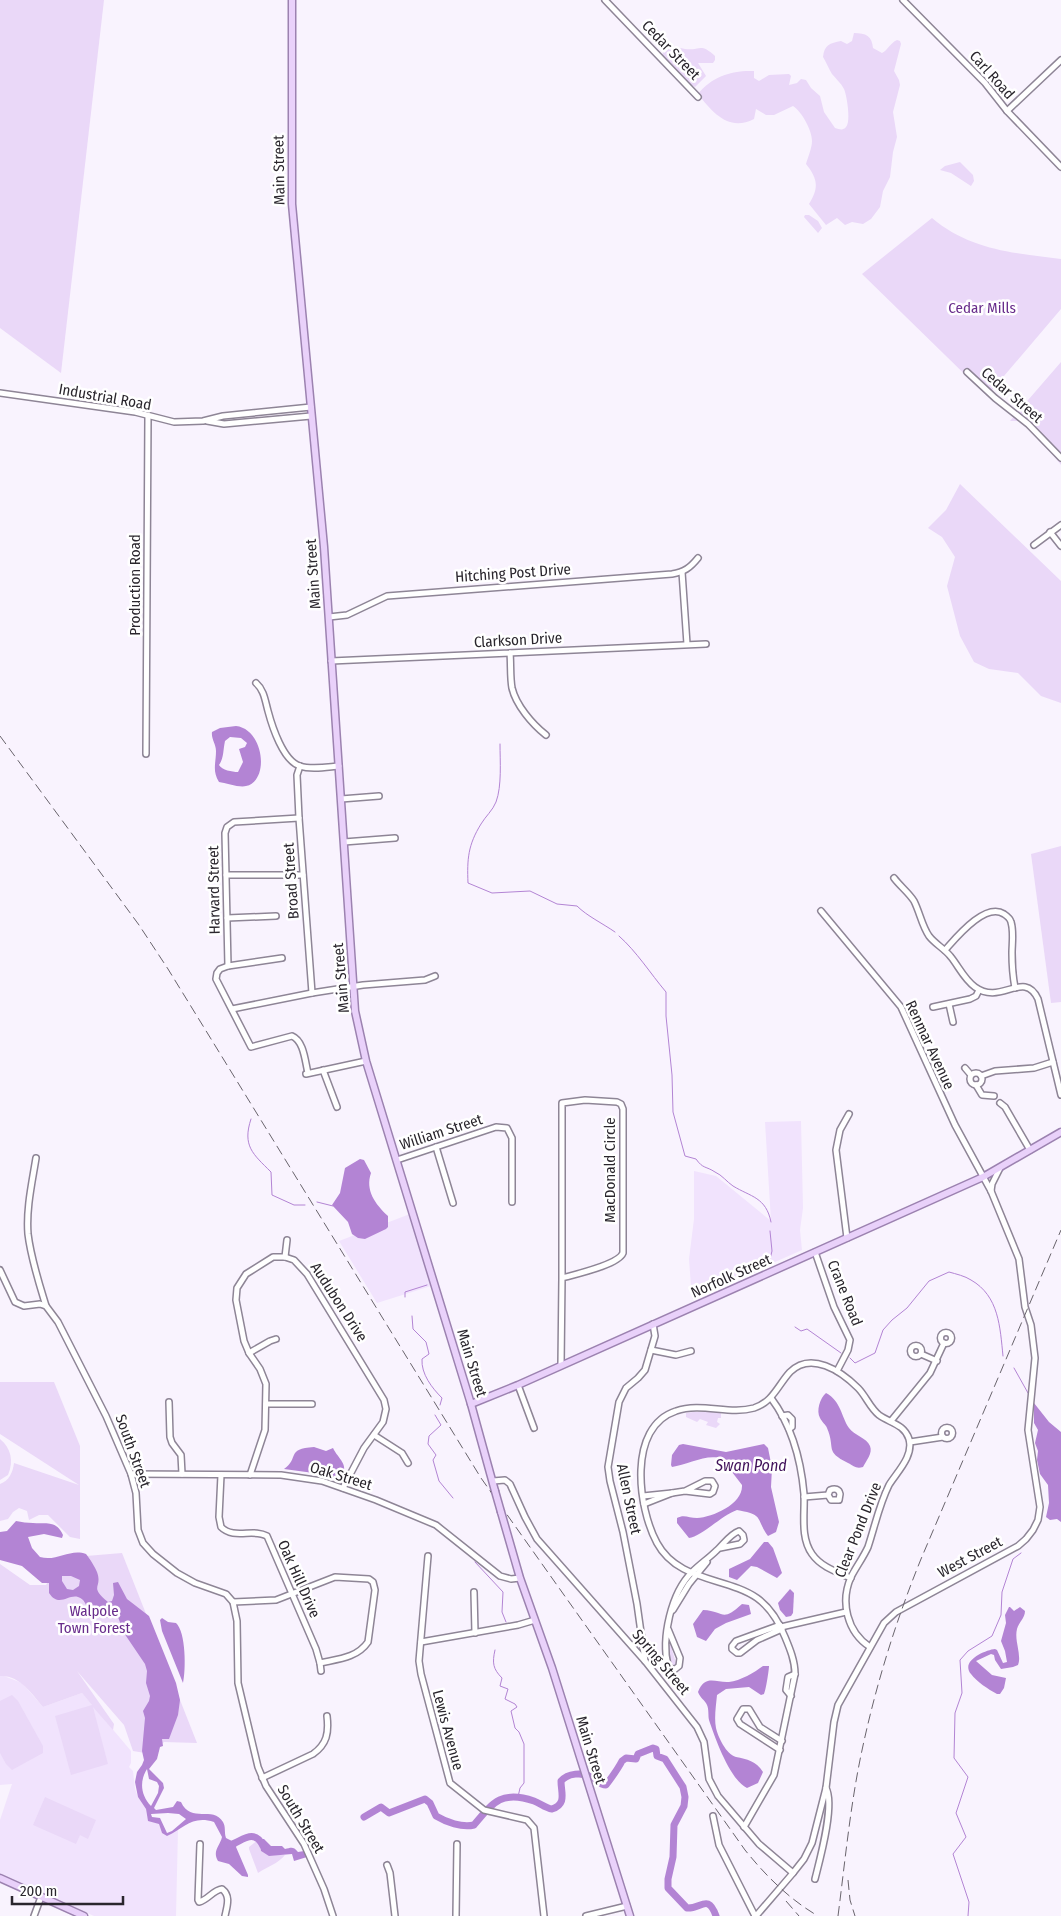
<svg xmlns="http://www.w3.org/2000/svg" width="1061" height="1916" viewBox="0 0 1061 1916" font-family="'Fira Sans Condensed',sans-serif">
<rect width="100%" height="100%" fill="#f9f3fe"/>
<g fill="#f1e3fd">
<polygon points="801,1121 803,1208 800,1230 802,1250 692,1299 689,1259 694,1219 694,1171 716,1176 771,1221 765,1122"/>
<polygon points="410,1214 431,1286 377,1303 339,1241"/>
<polygon points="0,1676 4,1676 22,1683 43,1707 82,1693 131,1751 131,1763 129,1767 133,1771 135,1789 138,1797 146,1809 147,1817 159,1824 162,1833 170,1834 178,1829 176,1916 94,1916 0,1875 0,1820 12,1784 0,1785"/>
</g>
<g fill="#ead8f8">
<polygon points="0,0 104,0 61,373 0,328"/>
<path d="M854,33C866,33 872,36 873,48L882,53C888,50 890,43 897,40L900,41L901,44L894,71L899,80L900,85L893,112L897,137L893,152L890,177L883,191L880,207L871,219L863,224L852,222L845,225L837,218L826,225L809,204C819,188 818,179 806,164C808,157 812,148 812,141C812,130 802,112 793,106L774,115H766L756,109L754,119C729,132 713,113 698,94C712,76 733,70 754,71V78L759,81L769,75L789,74L791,76L789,85L797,83L801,79L806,80L811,88L820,96L824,112L835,128C839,129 843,131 846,127C851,122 847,96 844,89C841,83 836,79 832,74C829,69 826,62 823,57C824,45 830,43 841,41L847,44L852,41Z"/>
<path d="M669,46C674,46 679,48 685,49C700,51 700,42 715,56V60L713,63H698L706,76L695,87L686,82L662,56L664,49Z"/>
<polygon points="960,162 973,175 974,181 971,186 951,173 940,170 945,166"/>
<polygon points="805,215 809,215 818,221 822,228 818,233 804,217"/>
<path d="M932,218C970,250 1013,253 1061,259V309L987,396L862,274Z"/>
<polygon points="1061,362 1061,465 1026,421 1010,421"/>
<polygon points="960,484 1061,581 1061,703 1041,696 1018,673 989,669 974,662 960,636 947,586 955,557 942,537 928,528 946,510"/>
<polygon points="1061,846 1061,1002 1051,1003 1031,854"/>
<path d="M0,1382H54L80,1446V1539L70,1537L48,1515H39L29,1520L27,1511L19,1508L13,1512L8,1519L0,1521V1484C9,1481 13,1472 14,1463L79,1485L0,1434Z"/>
<polygon points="693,1412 721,1412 721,1418 718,1418 717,1422 720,1424 716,1428 706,1425 708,1422 700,1419 697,1422 686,1417 686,1413"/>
<path d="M0,1439C11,1448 14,1461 8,1475L0,1480Z"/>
<path d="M122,1553L197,1743L164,1742L151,1754L133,1751L124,1725L77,1671L114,1724L113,1730L93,1707L108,1764L71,1775L55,1716L92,1705L82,1693L43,1707C32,1694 20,1675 0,1676V1564L30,1585H46L62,1558Z"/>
<polygon points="670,1640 675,1649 672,1650 676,1663 678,1664 673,1668 669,1665 668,1642"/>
<polygon points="12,1695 18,1701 43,1746 43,1753 12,1770 6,1764 0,1753 0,1701"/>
<polygon points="45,1797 96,1820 88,1839 80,1835 76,1844 33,1825"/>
<path d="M259,1839L261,1851C269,1857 276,1854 285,1855C279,1863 267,1867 258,1873L249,1849V1847Z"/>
</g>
<g fill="#b384d4" fill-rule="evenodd">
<path d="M236,726C264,729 270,781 246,786C240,788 226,783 219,782C212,771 216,763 216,751C216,744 211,739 212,732L220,728ZM230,737L241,738L247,743L245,747L239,749L243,762L238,772C232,772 222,770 219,765C224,758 223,750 225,741Z"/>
<path d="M360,1159L364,1160L371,1173C365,1190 375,1204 388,1216V1227L386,1229L365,1239L358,1238L352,1234L348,1222L332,1205L340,1193L345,1168Z"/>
<path d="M826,1393C841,1401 841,1416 849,1428C854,1435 867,1438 870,1446C873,1453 866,1461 863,1467C856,1469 854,1466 848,1463C824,1451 836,1449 827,1428C826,1425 822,1422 820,1418C816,1411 820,1398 826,1393Z"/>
<polygon points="1034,1403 1049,1422 1061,1432 1061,1522 1057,1519 1050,1520 1046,1517 1049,1503 1048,1485 1040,1474 1037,1460 1038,1451 1035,1443 1038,1430 1034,1423"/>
<path d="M683,1444L726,1452L764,1444L768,1448L772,1468L771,1487L779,1522L776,1532L768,1536C755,1518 765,1515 737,1510C722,1515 701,1537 689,1538L677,1523V1518C684,1514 689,1518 697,1518C713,1517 743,1504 742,1485L722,1459C708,1453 687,1465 672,1467L671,1465L672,1455L679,1445Z"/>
<path d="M314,1447L326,1451L333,1448C338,1459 350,1464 341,1478L338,1480L321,1474L284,1469C300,1458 285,1449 314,1447Z"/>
<path d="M16,1521C22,1522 27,1523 33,1523C47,1524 56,1520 63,1535L62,1538L44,1534L28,1537L32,1548L40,1557C57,1562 70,1548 86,1554C90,1559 95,1567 97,1572C103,1589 88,1585 108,1602L112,1601L114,1595L113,1583L118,1582L127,1599L149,1616L176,1683L180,1700L178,1715L169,1739H162L163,1746L160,1747L157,1759L149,1769L163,1783L164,1788L154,1808L156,1810L173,1807L177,1801L181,1802C191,1824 213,1805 223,1822C226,1827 224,1832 226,1838L232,1841L237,1839L238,1842L236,1847L248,1875V1877L242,1876L229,1864L218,1861C212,1851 220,1846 222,1837L214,1822C192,1815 185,1828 167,1836L162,1833L159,1824L148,1821L146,1809L138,1797L135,1782L137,1772L142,1765L144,1760L142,1751L145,1718L143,1711L149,1701L150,1696L146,1683L147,1671L145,1664L124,1633L115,1609L109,1611L110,1617L108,1618C102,1615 93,1613 89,1609C85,1605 85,1599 78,1597C68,1594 59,1608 49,1593V1583H42L22,1566L0,1560V1532L7,1531ZM62,1576H71L80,1580L79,1586L73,1590L67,1589L62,1581ZM147,1769L149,1779L157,1782L159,1786L158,1793L151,1806C141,1795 139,1782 147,1769ZM168,1813L179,1814L186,1819L172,1831L167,1833L160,1818L152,1817L151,1814Z"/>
<polygon points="764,1542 768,1542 773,1548 782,1573 777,1578 757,1567 751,1566 737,1580 729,1577 729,1569 750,1559"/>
<polygon points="790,1589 794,1593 793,1613 791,1616 786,1617 780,1610 778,1603"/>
<path d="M742,1604L749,1605L751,1614L726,1623L715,1629L706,1641L697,1637L693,1624L703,1610C725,1611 721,1623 742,1604Z"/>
<path d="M1009,1607H1010L1014,1611L1020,1607L1025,1611C1025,1618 1019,1622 1017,1629C1014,1641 1022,1655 1018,1665L1013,1667L1001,1669L995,1660L994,1655L991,1654L976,1661L992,1675L1006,1678L1004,1688L1000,1694H997C988,1689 977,1682 971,1674C960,1661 985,1650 995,1649L997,1650L1003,1663L1007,1662L1005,1651L1001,1641L1006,1623L1005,1615Z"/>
<path d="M162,1618L168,1622L176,1623C186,1632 186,1670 183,1683L162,1631L160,1620Z"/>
<path d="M763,1666H769C769,1670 766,1690 764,1694L761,1695L749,1687L726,1689L717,1695C716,1706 714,1718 716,1728C718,1737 726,1754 736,1757C747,1759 756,1761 763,1772L758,1783L747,1788C730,1780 715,1738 709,1720C708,1716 709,1709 707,1705C705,1700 700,1698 698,1692C705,1674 716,1683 729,1682C740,1681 755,1672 763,1666Z"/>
<path d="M259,1839H264L271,1846H282L285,1849C291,1848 293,1846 298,1852L304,1851L307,1857L294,1861L292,1854L269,1856L261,1851Z"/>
</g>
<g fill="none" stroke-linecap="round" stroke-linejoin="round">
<g stroke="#b384d4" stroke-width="1">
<path d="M500,744C500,761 502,786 496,802C493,810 485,817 481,824C468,845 467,859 468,883L492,893L530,891L557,904L577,906C587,916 602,923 615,932"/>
<path d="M619,936C637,952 650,973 666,992V1016L672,1075L673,1112L685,1156L696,1159C703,1169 706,1166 715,1172C722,1175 727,1182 733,1186C751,1197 766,1197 771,1222"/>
<path d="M251,1119C242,1146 253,1154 271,1172L272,1195L294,1205H305"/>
<polyline points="317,1202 333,1206"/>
<polyline points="751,1274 769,1263 772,1251 770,1231"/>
<polyline points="405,1297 405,1292 427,1285"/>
<path d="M412,1316L413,1329L426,1342L429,1354L422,1359C421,1374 432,1388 442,1398L440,1405"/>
<polyline points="795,1327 801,1331 807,1329 841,1353"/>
<path d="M850,1358L855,1363L875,1353L883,1330L892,1320L907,1308L929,1281L949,1272C956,1274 965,1276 971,1280C999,1296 1000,1327 1003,1356"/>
<polyline points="1014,1368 1028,1393"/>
<polyline points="435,1415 441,1425 429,1436 428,1444 436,1455 433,1460 439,1481 453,1498"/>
<polyline points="475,1562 503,1592 502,1612 506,1622"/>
<path d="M495,1650C492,1663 493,1669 502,1678L500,1686L508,1689L505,1699L515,1704L517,1707L511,1711L515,1728L519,1732L524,1744V1783L520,1788L518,1797"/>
<polyline points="968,1916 969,1902 953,1854 966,1837 956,1813 968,1777 954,1758 955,1713 962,1693 960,1660 968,1651 992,1636 1001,1615 1002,1592 1013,1559 1021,1553"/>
</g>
<g stroke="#b384d4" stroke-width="7">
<path d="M364,1817L381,1807L389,1813L425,1799L430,1803L436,1816C446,1822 462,1828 474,1825C493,1802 502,1790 534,1801C540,1803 545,1808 552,1809C567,1804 561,1793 561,1781C568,1773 582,1772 592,1777C598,1780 599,1785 606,1785C612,1777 618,1769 622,1761L626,1758L636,1759L638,1754L653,1748L656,1749L657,1756L665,1759L683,1787L685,1797L684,1806L674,1825L673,1857L668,1879V1888L687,1908C701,1909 708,1893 716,1916"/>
<path d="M230,1845C241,1842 254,1827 263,1846"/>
</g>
<defs>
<g id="minor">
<polyline points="605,0 698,97"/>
<polyline points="903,0 985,83 1007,111 1061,167"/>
<polyline points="1007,111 1061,60"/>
<polyline points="967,372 995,398 1028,424 1061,458"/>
<polyline points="0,393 135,412 174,422 203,421 223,416 311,407"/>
<polyline points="207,421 224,424 311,416"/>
<polyline points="1050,532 1061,546"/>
<polyline points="1034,545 1061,525"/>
<polyline points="682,572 687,644"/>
<path d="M329,617L347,615L387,596L672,574C684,572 690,568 698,558"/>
<path d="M510,653C511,664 510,677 512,688C516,705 532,724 546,735"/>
<polyline points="331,661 706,644"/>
<path d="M256,683C264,690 265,700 268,711C272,726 283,761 300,766C311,770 327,767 339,766"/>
<polyline points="146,754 148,416"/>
<polyline points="300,766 297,775 299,818 312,993"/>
<polyline points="341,799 379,796"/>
<polyline points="344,842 395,838"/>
<polyline points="226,875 303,875"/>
<path d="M894,878C900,886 909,893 914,901C920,913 922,926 929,936C935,944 945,949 951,957C959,967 964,979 975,987C1001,1006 1024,969 1038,999L1061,1095"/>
<polyline points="227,918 276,916"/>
<path d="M945,950C956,938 985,902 1004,914C1007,916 1010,918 1011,922C1014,932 1012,944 1012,953C1012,965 1013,977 1015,988"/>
<path d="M282,958L228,966L220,969L217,973L216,979L251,1047L292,1036C304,1041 305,1061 308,1073"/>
<polyline points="228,966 225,833 227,827 234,822 299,818"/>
<polyline points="949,1004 953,1022"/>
<polyline points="933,1007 970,999 976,996 979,990"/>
<polyline points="232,1009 312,993 363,985 425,980 435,976"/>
<polyline points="965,1068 971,1075"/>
<polyline points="323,1070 337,1107"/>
<circle cx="976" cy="1079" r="6"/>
<polyline points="306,1074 366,1061"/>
<polyline points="981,1076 995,1071 1034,1068 1053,1062"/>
<polyline points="976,1085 982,1095 994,1096"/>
<polyline points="1000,1103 1005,1107 1030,1150"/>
<polyline points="436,1147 453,1203"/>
<path d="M36,1158C32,1183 26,1209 28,1234C31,1259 39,1283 46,1306"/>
<polyline points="397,1160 496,1127 507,1128 512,1138 512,1202"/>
<polyline points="991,1191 992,1184 1000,1168"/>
<polyline points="847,1238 836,1150 840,1130 849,1114"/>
<polyline points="815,1252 834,1307 850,1340 848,1350 837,1371"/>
<polyline points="285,1257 287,1240"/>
<polyline points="0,1270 15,1302 24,1306 40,1304 46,1306 58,1322 106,1416 131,1474 136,1493 138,1530 143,1543 153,1554 177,1573 195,1583 226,1594 233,1602 237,1621 238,1683 258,1767 266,1786 304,1844 324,1889 333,1916"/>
<circle cx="946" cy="1338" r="5.5"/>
<circle cx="916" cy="1351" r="5.5"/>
<polyline points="651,1350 676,1355 691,1351"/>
<polyline points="249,1353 270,1341 276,1339"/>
<polyline points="921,1354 937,1361"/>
<path d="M561,1365L562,1278C576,1274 618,1265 623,1253V1109L621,1104L617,1102L585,1100L562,1103V1278"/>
<polyline points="518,1385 534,1428"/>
<path d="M771,1398C792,1426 801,1460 804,1494C805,1514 800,1537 812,1554C821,1567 837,1572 851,1578"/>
<polyline points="169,1402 170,1437 172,1443 181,1455 182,1474"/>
<polyline points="266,1404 312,1404"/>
<polyline points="782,1416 788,1415 792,1419 792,1427 789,1429"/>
<polyline points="891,1421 930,1373 944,1343"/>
<circle cx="947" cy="1433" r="5.5"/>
<polyline points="374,1435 402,1453 408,1463"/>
<polyline points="910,1442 943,1437"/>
<polyline points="131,1474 281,1475 322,1481 376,1500 436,1525 500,1576 511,1579 520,1578"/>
<path d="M221,1475L219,1517L221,1527C234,1540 253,1528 267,1536L316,1649L320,1663L321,1671"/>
<polyline points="250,1475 265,1430 266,1384 260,1369 249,1353 244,1341 236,1300 237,1288 246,1274 273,1257 285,1257 294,1260 307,1274 384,1400 386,1409 383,1422 364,1448 343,1488"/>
<polyline points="493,1481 505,1480 510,1484 525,1517 537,1539 645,1661 697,1727 704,1742 709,1779 718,1796 759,1844 793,1873"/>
<polyline points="643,1496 672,1493"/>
<path d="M804,1497L828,1495L831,1500H839L840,1494C839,1489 835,1488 830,1490L828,1495"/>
<polyline points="644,1504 672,1493 685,1491 705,1481 712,1481 715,1486 713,1492 710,1494 685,1491"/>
<polyline points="428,1556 419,1661 421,1674 450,1783 484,1810 527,1820 534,1828 544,1916"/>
<polyline points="474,1592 475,1633"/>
<path d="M233,1602L276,1600L335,1577L369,1579L373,1582L375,1590L368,1642C357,1658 338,1659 320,1663"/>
<polyline points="673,1610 689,1584 707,1562"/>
<polyline points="780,1625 736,1641 732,1646 732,1649 737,1653 740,1653 757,1640 782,1629"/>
<polyline points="781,1627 846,1612"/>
<path d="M668,1629L680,1658L679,1666L674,1670L668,1666C661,1638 671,1593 692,1572C700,1564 709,1558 716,1551C723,1545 730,1534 739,1531L743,1535L744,1540L740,1544L720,1548"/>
<polyline points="421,1642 518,1625 535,1620"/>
<polyline points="645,1661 637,1604 623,1532 610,1481 608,1467 619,1402 626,1388 638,1378 645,1370 655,1336 653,1324"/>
<polyline points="791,1696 786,1690 788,1677 795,1674"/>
<polyline points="780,1750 740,1724 737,1719 743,1709 749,1709 760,1727 782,1741"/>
<path d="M262,1778L313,1754C327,1744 329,1733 327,1716"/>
<polyline points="713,1816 719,1845 755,1916"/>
<path d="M744,1827L774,1775L795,1674C795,1661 790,1649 785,1637C779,1622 771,1608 757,1598C727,1577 678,1582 657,1543C638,1508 627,1427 676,1411C701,1402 729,1415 754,1408C773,1402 778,1385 790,1372C811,1351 841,1371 858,1388C866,1396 870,1408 879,1415C890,1423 904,1424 909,1439C914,1456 897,1472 889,1485C879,1505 875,1526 868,1547C863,1558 856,1567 851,1577C840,1602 847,1632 870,1647"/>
<path d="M200,1844L198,1900L199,1902C208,1900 213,1890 222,1889C231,1896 227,1906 225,1916"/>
<polyline points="387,1865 390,1873 395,1916"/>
<path d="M815,1879C820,1859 835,1805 826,1788"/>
<polyline points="34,1916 41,1897"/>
<polyline points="456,1916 457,1844"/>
<polyline points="586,1916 627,1906"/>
<polyline points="756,1916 793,1873 804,1859 812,1843 826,1788 834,1722 838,1705 884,1623 896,1612 1018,1546 1026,1539 1033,1530 1038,1520 1040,1507 1028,1430 1035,1358 1031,1325 1025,1307 1019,1259 991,1191 955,1125 901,1007 821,911"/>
</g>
<g id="major">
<polyline points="292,0 292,204 324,547 355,1011 366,1061 471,1404 495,1491"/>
<polyline points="471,1404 518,1385 983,1177 1061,1132"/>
<polyline points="501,1512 520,1578 552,1668 630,1916"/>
<polyline points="0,1878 84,1916"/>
</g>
</defs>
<use href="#minor" stroke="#8e8596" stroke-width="8"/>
<use href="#major" stroke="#9c82b0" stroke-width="9"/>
<use href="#minor" stroke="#fff" stroke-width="5"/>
<use href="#major" stroke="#e9d1fa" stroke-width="6"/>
<g stroke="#69646c" stroke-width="1" stroke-dasharray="10 5" stroke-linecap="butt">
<path d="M0,736L139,925L168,969L481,1478L745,1850C766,1876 789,1899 818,1916"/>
<polyline points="848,1880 850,1900 855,1916"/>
<polyline points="786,1901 799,1916"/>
<path d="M838,1916C845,1862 850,1808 861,1755C875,1688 895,1623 921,1559L1061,1230"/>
</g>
<defs>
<polyline id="major-bridge" points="495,1491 501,1512"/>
</defs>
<use href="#major-bridge" stroke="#9c82b0" stroke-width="9" stroke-linecap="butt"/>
<use href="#major-bridge" stroke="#e9d1fa" stroke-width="6"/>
</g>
<g text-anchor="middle" stroke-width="5" stroke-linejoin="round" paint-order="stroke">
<g font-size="15" fill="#2a262d" stroke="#fff">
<text transform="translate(671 50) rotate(46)" y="5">Cedar Street</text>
<text transform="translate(992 75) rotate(48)" y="5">Carl Road</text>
<text transform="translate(279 170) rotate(-91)" y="5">Main Street</text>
<text transform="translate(1012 395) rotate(41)" y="5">Cedar Street</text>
<text transform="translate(105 397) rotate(10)" y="5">Industrial Road</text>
<text transform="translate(513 573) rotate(-4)" y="5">Hitching Post Drive</text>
<text transform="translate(313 574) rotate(-94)" y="5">Main Street</text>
<text transform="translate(135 585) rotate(-90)" y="5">Production Road</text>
<text transform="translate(518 640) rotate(-3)" y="5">Clarkson Drive</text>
<text transform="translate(291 881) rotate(-94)" y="5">Broad Street</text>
<text transform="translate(214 890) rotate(-91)" y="5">Harvard Street</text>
<text transform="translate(341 978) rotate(-95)" y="5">Main Street</text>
<text transform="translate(930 1045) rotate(65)" y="5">Renmar Avenue</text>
<text transform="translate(441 1132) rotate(-18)" y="5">William Street</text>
<text transform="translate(610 1170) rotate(-90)" y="5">MacDonald Circle</text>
<text transform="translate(731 1276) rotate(-24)" y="5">Norfolk Street</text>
<text transform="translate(845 1293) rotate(68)" y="5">Crane Road</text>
<text transform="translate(339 1302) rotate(57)" y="5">Audubon Drive</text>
<text transform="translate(472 1363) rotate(73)" y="5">Main Street</text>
<text transform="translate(133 1451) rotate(70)" y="5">South Street</text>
<text transform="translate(341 1476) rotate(17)" y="5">Oak Street</text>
<text transform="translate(629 1499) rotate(78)" y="5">Allen Street</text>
<text transform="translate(858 1530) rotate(-68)" y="5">Clear Pond Drive</text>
<text transform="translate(970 1557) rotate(-28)" y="5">West Street</text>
<text transform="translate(299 1579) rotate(66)" y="5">Oak Hill Drive</text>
<text transform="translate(661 1662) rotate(50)" y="5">Spring Street</text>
<text transform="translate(448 1730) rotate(75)" y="5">Lewis Avenue</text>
<text transform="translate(591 1750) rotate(73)" y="5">Main Street</text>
<text transform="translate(301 1819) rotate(59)" y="5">South Street</text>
</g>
<g font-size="15" fill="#682c8b" stroke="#fff">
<text x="982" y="313">Cedar Mills</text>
<text x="94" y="1616">Walpole<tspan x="94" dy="17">Town Forest</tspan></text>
</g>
<g font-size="16" font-style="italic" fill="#40115a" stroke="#fff">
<text x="751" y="1471">Swan Pond</text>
</g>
</g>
<path d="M12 1896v8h111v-8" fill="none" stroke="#2a262d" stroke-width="2.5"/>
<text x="20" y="1896" font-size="15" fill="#2a262d" stroke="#ffffff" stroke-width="4" paint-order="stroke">200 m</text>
</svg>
